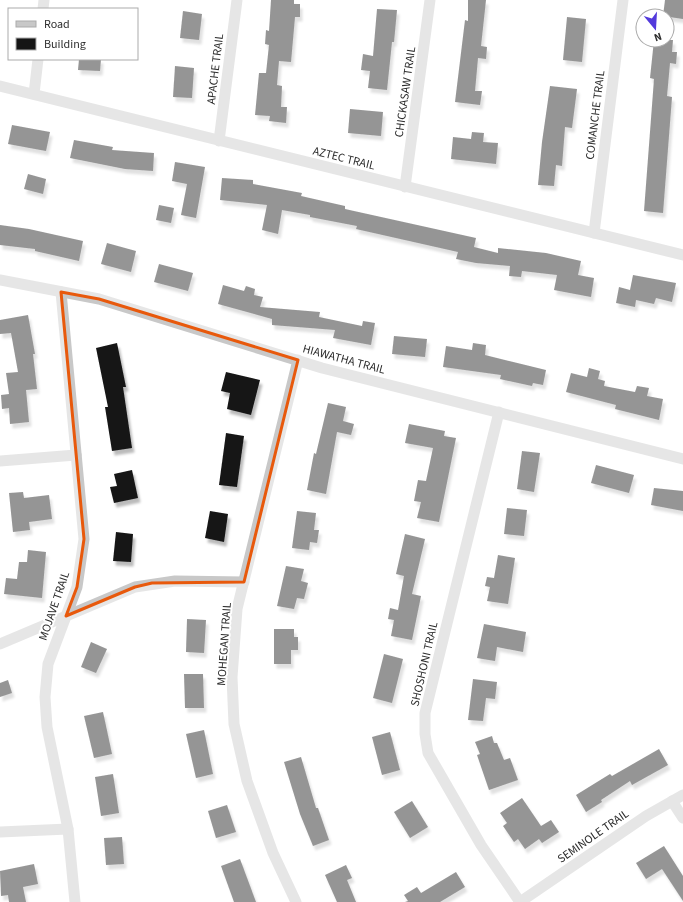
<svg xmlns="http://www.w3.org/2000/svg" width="683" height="902" viewBox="0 0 683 902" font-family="'Source Sans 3',sans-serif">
<defs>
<filter id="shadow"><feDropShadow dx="2.5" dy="4.5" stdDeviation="1" flood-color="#0004"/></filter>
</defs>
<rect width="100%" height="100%" fill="#fff"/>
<g fill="#151515" filter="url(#shadow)">
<polygon points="271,0 294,0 294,4 300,4 300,17 295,17 291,62 279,61 277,85 282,86 281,107 287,107 286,123 269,121 270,116 255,115 259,73 266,73 269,45 265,44 266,30 269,31"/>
<polygon points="468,0 486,0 481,46 487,47 486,59 478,58 475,91 482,91 480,105 455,102 465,20 468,21"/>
<polygon points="665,0 683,0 683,19 663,16"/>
<polygon points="377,9 397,10 394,42 392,42 387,90 368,88 370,71 361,70 363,54 373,56"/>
<polygon points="183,11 202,14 199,40 180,38"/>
<polygon points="567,17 586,19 582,62 563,60"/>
<polygon points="654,40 673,40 672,52 677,52 676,64 670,63 667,96 672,97 663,213 644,211 654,79 650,78"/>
<polygon points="79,59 101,59 100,71 78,70"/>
<polygon points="175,66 194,68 192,98 173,97"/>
<polygon points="550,86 577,89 572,128 565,127 562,166 556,165 554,186 538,185 542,142"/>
<polygon points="350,109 383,112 381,136 348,133"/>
<polygon points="12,125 50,132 46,151 8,144"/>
<polygon points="472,132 484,133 483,142 498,143 496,164 451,159 453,137 471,139"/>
<polygon points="74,140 113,147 112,150 154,153 153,171 125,169 70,158"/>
<polygon points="175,162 205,167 196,218 181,215 187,184 172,181"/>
<polygon points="28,174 46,179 43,194 24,189"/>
<polygon points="222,178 253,180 253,184 302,193 301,196 345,206 345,209 476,238 474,247 498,253 498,248 546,253 581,261 578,275 594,278 591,297 554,290 557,275 522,271 521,277 509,276 510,266 476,263 456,259 458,252 356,229 357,226 310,217 310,215 282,210 278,234 262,230 267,205 220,200"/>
<polygon points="159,205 174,208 171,223 156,220"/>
<polygon points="0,225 29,229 83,241 79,261 35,251 35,249 0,245"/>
<polygon points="107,243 136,251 131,272 101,264"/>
<polygon points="159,264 193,273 188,291 154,282"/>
<polygon points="633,275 676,283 672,302 656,298 654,304 636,300 635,307 616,303 619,287 630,290"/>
<polygon points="223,285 244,291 246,286 255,289 254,295 263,297 260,307 320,312 319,317 362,326 363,321 375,323 371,345 333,338 335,330 272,325 272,319 218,304"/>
<polygon points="28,315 35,354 33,354 37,389 26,390 29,422 10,424 9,408 2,409 1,395 9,394 6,373 18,372 11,333 0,334 0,320"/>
<polygon points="394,336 427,339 425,357 392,354"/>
<polygon points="117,343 126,387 123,387 132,448 112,451 105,407 108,407 96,348"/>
<polygon points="473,343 486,345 485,355 546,370 543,385 533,383 532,386 500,379 501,375 443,367 446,346 472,350"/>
<polygon points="589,368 600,371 598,379 605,381 604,386 635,392 637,386 649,388 647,396 663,399 659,420 615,409 616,405 566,392 571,373 587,377"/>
<polygon points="226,372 260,380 251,415 227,409 230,393 221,391"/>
<polygon points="328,403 346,407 343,421 354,424 351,435 337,432 326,494 307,490 314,453 316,454"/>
<polygon points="409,424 445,431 444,436 456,438 439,522 417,518 421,502 414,501 418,480 426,481 433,448 405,443"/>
<polygon points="226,433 244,436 237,487 219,485"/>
<polygon points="522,451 540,453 534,492 517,489"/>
<polygon points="596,465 634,475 629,493 591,483"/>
<polygon points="132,470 138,498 114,503 110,487 117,486 114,474"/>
<polygon points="654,488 683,491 683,511 651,505"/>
<polygon points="23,492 24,498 49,495 52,519 29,522 30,530 13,532 9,493"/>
<polygon points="507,508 527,510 524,536 504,534"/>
<polygon points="210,511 228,514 224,542 205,538"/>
<polygon points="297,511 316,513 314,530 319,530 317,543 310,542 309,550 292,548"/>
<polygon points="116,532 133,534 131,562 113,561"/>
<polygon points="405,534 425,539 412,594 421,596 412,640 391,636 394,620 388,619 390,608 398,610 404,576 396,574"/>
<polygon points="28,550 46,552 42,598 4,594 6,578 17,579 19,562 27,562"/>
<polygon points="498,555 515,558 508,604 487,601 490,587 485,586 487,577 494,578"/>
<polygon points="286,566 304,569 301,581 308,583 304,599 297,598 294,609 277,606"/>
<polygon points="187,619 206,620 204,653 186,652"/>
<polygon points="484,624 526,632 523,652 497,647 495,661 477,658"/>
<polygon points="274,629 294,629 294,637 298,637 298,650 291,650 291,664 274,664"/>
<polygon points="91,642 107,649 96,673 81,667"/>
<polygon points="384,654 403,659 392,703 373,698"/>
<polygon points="184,674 203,674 204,708 185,708"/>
<polygon points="473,679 497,682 495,699 486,698 483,721 468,720"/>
<polygon points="8,680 12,693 0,697 0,683"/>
<polygon points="103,712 112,754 94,758 84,716"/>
<polygon points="204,730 213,774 196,778 186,734"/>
<polygon points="390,732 400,770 382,775 372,737"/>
<polygon points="492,736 494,743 497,743 504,760 510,758 518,780 489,790 477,755 480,754 475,742"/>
<polygon points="659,749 668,765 632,785 630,781 601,800 602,802 586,812 576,795 610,774 612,776"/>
<polygon points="301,757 316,808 318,808 329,840 313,846 300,814 284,762"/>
<polygon points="113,774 119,813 101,816 95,777"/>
<polygon points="522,798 541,826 551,820 559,832 542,843 539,839 525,849 518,839 514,842 503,826 507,823 500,813"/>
<polygon points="412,801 428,827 410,838 394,812"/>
<polygon points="227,805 236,832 216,838 208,811"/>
<polygon points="122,837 124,864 106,865 104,838"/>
<polygon points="664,846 683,876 683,901 662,869 646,879 636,863"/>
<polygon points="240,859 256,902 234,902 221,866"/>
<polygon points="34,864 38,884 23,887 26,902 9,902 8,895 1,896 0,871"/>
<polygon points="346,865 352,878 347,880 356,902 337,902 325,875"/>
<polygon points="456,872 465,887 440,902 405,902 408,901 404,895 417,887 421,893"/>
</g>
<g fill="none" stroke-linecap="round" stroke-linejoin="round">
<g stroke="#c8c8c8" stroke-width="11">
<polyline points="43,9 44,0"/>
<polyline points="0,86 683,255"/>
<polyline points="34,94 38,59"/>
<polyline points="219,141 237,0"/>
<polyline points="405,187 430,0"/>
<polyline points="594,233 623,0"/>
<polyline points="0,280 99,299 322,368 683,459"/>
<polyline points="61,292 84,539 77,587 48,664 45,697 47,727 68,829 75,902"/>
<polyline points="499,412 425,713 425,734 428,753 481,845 520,902"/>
<polyline points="0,461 76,455"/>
<polyline points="0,644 135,587 175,581 244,582"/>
<polyline points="672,801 683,818"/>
<polyline points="0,832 68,829"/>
<polyline points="296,902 273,853 247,781 234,724 232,677 237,609 298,360"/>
<polyline points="520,902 646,816 683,795"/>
</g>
</g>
<path d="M0 0H683V902H0ZM61,292L99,299L298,360L244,582L152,583L135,587L66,616L77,587L84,539Z" fill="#fff" fill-opacity=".55" fill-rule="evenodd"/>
<path fill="none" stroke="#e8590c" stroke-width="3" stroke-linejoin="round" d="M61,292L99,299L298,360L244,582L152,583L135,587L66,616L77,587L84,539Z"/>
<g text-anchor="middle" stroke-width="4" stroke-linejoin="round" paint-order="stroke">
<g font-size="12" fill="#2e2e2e" stroke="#fff">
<text transform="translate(215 69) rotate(-83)" y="4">APACHE TRAIL</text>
<text transform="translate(405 92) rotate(-82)" y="4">CHICKASAW TRAIL</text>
<text transform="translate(595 115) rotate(-83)" y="4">COMANCHE TRAIL</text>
<text transform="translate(344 158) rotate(14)" y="4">AZTEC TRAIL</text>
<text transform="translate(344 359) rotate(15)" y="4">HIAWATHA TRAIL</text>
<text transform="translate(54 606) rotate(-71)" y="4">MOJAVE TRAIL</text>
<text transform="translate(224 644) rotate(-86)" y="4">MOHEGAN TRAIL</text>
<text transform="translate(424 664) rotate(-77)" y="4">SHOSHONI TRAIL</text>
<text transform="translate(593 836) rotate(-35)" y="4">SEMINOLE TRAIL</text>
</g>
</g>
<rect x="8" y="8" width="130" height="52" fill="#ffffff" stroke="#ababab"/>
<rect x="16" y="21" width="20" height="6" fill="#c8c8c8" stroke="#ababab"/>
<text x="44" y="28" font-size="12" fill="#2e2e2e">Road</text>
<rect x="16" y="38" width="20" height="12" fill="#151515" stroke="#ababab"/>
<text x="44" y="48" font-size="12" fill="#2e2e2e">Building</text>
<g transform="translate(655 28) rotate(162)"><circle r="19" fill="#ffffff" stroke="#ababab"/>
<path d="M0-3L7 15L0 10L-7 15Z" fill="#533adc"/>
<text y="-6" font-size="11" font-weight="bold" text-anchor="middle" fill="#2e2e2e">N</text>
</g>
</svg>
